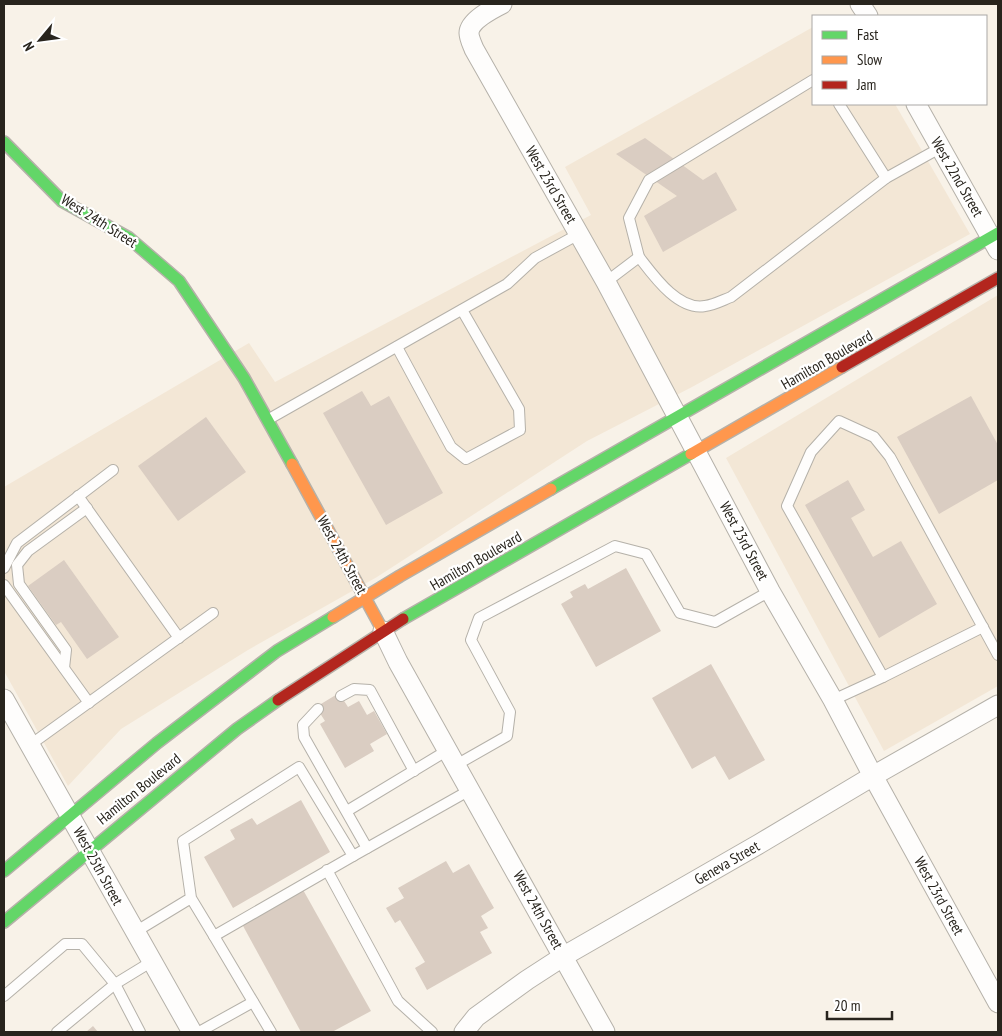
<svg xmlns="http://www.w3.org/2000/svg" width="1002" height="1036" viewBox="0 0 1002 1036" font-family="'PT Sans Narrow',sans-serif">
<rect width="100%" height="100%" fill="#f8f2e8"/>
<g fill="#f3e7d6">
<polygon points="813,27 813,104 895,104 970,234 692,387 587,441 377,577 248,650 121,729 68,786 4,671 4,487 249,343 275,382 591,215 565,167"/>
<polygon points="998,295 998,686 884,751 726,458"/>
</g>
<g fill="#dacdc2">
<polygon points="645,138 703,180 716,172 737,210 663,252 644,216 677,196 616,154"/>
<polygon points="362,391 371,406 389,396 443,493 386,525 323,413"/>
<polygon points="971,396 998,445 998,480 939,514 897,437"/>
<polygon points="206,417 246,472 178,521 138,466"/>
<polygon points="848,480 865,510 851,518 873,557 901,541 937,604 879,638 805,505"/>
<polygon points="64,560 119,637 87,659 61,622 56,625 28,586"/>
<polygon points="626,568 661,631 596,667 561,604 573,597 570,592 585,584 588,589"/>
<polygon points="711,664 765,760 729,780 715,756 692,769 652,698"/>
<polygon points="339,693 348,707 359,701 367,715 374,711 387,734 370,744 374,751 345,768 320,724 325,721 316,707"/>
<polygon points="301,800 330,852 233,908 204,857 235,839 230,830 252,818 257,825"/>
<polygon points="446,861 453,873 469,864 494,908 481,916 488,928 480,932 492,953 427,990 415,968 425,962 400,920 395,923 386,908 404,898 398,888"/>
<polygon points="302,888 371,1011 332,1032 301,1032 242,924"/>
<polygon points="93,1026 98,1032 86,1032"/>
</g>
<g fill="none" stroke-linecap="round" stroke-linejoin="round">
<defs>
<g id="lane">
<polyline points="839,104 886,178"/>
<polyline points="639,257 629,218 649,180 813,80"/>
<path d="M606,282L639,257C653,275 678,311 705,306C714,305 723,300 731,297L886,178L940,148"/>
<polyline points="397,347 451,447 466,459 520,430 519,409 462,310"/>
<polyline points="269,419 507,284 535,258 579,234"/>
<polyline points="78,496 179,638"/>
<polyline points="4,568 17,543 113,470"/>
<polyline points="4,585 89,703"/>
<polyline points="64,668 66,650 19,584 17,565 28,551 87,508"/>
<polyline points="883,677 787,506 811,452 839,421 874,437 890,457 998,655"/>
<polyline points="341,696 354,689 370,690 414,771"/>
<polyline points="833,700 883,677 983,627"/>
<polyline points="318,709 303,725 304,737 367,848"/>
<polyline points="30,745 213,613"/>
<polyline points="456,765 507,736 510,712 471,640 479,618 615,546 646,554 680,613 715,622 770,591"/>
<polyline points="347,811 448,750"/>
<polyline points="353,856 470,790"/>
<polyline points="327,870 398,1001 432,1032"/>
<polyline points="135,932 191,898 183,841 299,767 353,856 214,936 191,898"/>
<polyline points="214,936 271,1032"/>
<polyline points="4,996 65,944 82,944 115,984 140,1032"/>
<polyline points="57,1032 115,984 151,962"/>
<polyline points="199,1032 253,1002"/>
</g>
<g id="street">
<path d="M502,4C492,9 469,21 469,33C469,38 472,44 474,49L606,282L770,591L833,700L873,776L998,1003"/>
<polyline points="860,4 868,16"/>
<polyline points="916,104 998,250"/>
<polyline points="383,631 398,662 605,1032"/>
<polyline points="4,699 192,1032"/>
<polyline points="464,1032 476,1017 527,980 564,956 759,844 873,776 998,705"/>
</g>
<g id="fast">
<polyline points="4,142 62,201 129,238 179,281 244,378 292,464"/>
<polyline points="551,489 998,233"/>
<polyline points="403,619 691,454"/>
<polyline points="4,871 157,743 277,651 333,617"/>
<polyline points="4,922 237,729 278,700"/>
</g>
<g id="slow">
<polyline points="691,454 842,367"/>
<polyline points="292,464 383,631"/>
<polyline points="333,617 400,576 551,489"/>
</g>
<g id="jam">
<polyline points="842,367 998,278"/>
<polyline points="278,700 403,619"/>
</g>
</defs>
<use href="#lane" stroke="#b5b1a9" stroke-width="12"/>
<use href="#street" stroke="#b5b1a9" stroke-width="21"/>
<use href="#fast" stroke="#b5b1a9" stroke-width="14"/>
<use href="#slow" stroke="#b5b1a9" stroke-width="14"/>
<use href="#jam" stroke="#b5b1a9" stroke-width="14"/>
<use href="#lane" stroke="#fefdfc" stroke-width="10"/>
<use href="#street" stroke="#fefdfc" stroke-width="19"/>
<use href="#fast" stroke="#63d668" stroke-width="11"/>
<use href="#slow" stroke="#ff974d" stroke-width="11"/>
<use href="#jam" stroke="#b3261e" stroke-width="11"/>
</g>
<g text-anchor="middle" stroke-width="4.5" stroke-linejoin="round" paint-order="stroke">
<g font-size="15" fill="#28241d" stroke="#fff">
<text transform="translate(957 177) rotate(60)" y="5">West 22nd Street</text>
<text transform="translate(551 185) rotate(60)" y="5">West 23rd Street</text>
<text transform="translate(99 221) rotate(32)" y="5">West 24th Street</text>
<text transform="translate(827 360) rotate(-30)" y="5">Hamilton Boulevard</text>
<text transform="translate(744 541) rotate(62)" y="5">West 23rd Street</text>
<text transform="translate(342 555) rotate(61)" y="5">West 24th Street</text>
<text transform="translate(476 561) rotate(-30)" y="5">Hamilton Boulevard</text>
<text transform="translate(139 789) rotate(-39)" y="5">Hamilton Boulevard</text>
<text transform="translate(727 863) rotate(-30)" y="5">Geneva Street</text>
<text transform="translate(98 866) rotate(61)" y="5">West 25th Street</text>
<text transform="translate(939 896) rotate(61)" y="5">West 23rd Street</text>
<text transform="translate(538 910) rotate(61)" y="5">West 24th Street</text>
</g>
</g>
<rect width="1002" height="1036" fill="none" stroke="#28241d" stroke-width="10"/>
<rect x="812" y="15" width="175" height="90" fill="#ffffff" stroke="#a9a7a5"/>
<rect x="822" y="31" width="25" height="8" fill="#63d668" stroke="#a9a7a5"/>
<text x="857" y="40" font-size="15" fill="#28241d">Fast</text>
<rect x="822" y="56" width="25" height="8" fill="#ff974d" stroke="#a9a7a5"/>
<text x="857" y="65" font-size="15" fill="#28241d">Slow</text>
<rect x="822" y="81" width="25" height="8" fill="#b3261e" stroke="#a9a7a5"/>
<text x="857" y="90" font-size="15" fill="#28241d">Jam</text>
<g transform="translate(40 40) rotate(241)" stroke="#ffffff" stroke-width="4" paint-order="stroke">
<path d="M0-4L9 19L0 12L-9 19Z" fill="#28241d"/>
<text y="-8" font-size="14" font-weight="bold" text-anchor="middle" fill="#28241d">N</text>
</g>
<path d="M827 1011v8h65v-8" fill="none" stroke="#28241d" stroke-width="2.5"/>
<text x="834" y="1011" font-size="15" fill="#28241d" stroke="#ffffff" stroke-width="4" paint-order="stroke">20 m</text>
</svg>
